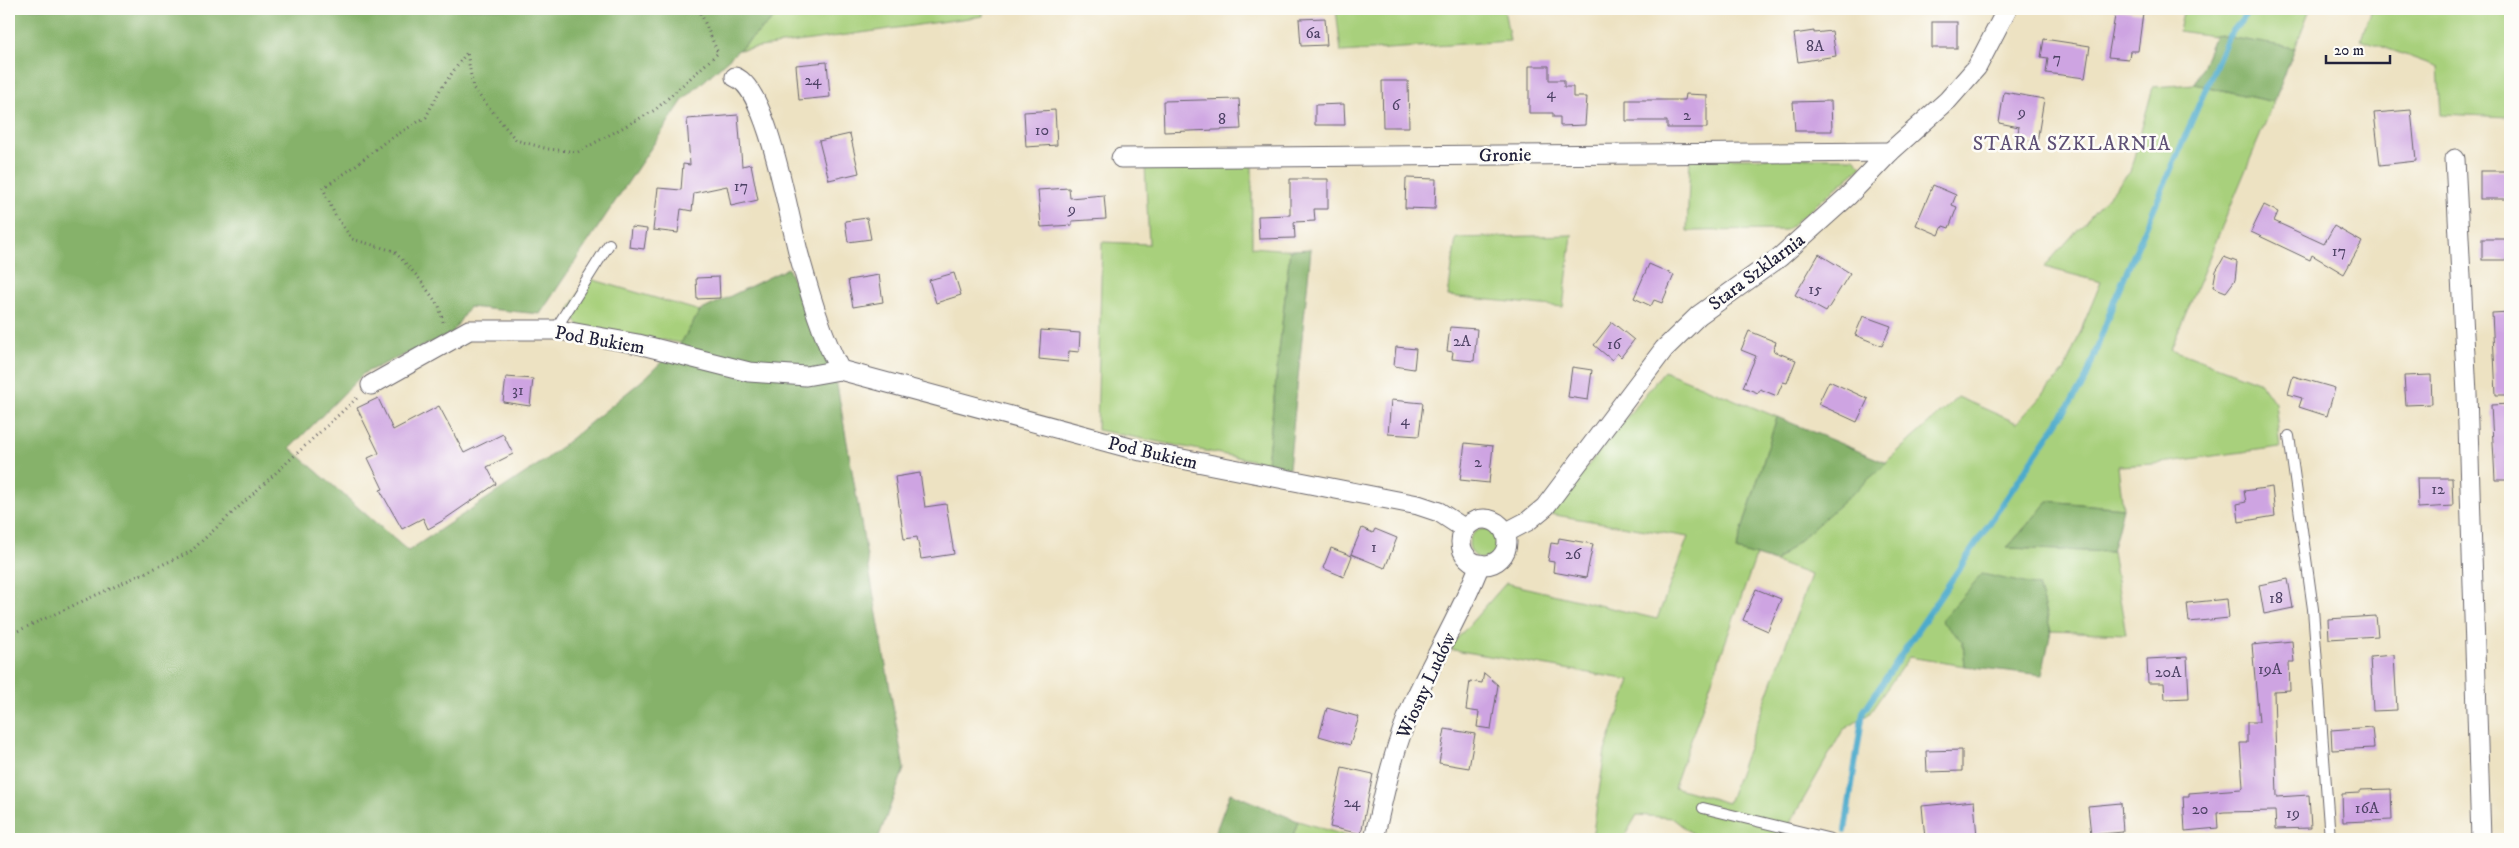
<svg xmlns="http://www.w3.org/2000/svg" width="2519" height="848" viewBox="0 0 2519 848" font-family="'IM FELL DW Pica',serif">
<rect width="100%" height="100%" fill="#fdfcf7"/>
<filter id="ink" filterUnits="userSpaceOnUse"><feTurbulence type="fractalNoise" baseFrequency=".02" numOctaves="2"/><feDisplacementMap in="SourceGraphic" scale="10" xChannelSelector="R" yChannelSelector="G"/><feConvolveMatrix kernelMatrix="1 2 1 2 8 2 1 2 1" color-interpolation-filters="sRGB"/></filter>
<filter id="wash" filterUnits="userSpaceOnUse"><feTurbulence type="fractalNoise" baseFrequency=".0096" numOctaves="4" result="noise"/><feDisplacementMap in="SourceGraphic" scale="20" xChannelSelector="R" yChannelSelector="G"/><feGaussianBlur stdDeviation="1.12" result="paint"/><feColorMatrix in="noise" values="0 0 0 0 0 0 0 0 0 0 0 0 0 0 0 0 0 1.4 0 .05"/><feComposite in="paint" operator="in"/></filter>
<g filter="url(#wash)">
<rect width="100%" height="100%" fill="#ede2c2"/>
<g fill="#a8d07b" stroke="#65795b">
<polygon points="784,9 983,9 983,16 739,50"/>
<polygon points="1336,9 1504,9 1510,41 1341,52"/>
<polygon points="2184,9 2310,9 2295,48 2179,31"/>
<polygon points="2372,9 2510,9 2510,117 2441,114 2438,67 2361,39"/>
<polygon points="2195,84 2274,102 2171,349 2261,383 2275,403 2280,447 2153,464 2118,466 2123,508 2048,501 2007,548 2112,552 2126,634 2051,631 2038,586 1963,642 1965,666 1909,657 1869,714 1843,730 1790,823 1826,839 1695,839 1694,835 1672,818 1637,815 1623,839 1592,839 1605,751 1630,680 1448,649 1506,583 1657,619 1688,537 1549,514 1664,371 1777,417 1736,550 1756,556 1674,787 1728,803 1811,575 1775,562 1958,397 2017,423 2064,371 2101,282 2044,267 2130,172 2153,87"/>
<polygon points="1690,158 1854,158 1862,166 1786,230 1687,231"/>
<polygon points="1252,163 1252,247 1290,250 1267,463 1097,430 1102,242 1149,244 1145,165"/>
<polygon points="1572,235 1563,307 1448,296 1456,238"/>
<polygon points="587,278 700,311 681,343 580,327 569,311"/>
<circle cx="1484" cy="544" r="15"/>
<polygon points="1298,821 1357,839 1292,839"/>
</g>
<g fill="#86b26b" stroke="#546a53">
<polygon points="9,9 784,9 683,100 540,314 469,307 452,333 364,373 290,448 408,551 545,460 645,378 681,343 700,311 788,268 837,385 904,769 878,839 9,839"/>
<polygon points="2215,35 2295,48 2274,102 2195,84"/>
<polygon points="1311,249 1289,468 1267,463 1290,250"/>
<polygon points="1777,417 1887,463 1775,562 1736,550"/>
<polygon points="2048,501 2123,508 2112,552 2007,548"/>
<polygon points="1982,574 2038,586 2051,631 2042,675 1965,666 1963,642 1941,621"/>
<polygon points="1230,793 1298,821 1292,839 1213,839"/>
</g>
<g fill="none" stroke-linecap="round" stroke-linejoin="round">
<polyline stroke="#4eabcc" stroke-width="6" points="1845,831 1863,712 2085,381 2114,301 2228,37 2251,9"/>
</g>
<g id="blocks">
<g fill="#cea4e2">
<polygon points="2116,10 2143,13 2138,51 2130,51 2129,59 2108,57"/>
<polygon points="1325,18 1327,45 1301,46 1299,19"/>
<rect x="1932" y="22" width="25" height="26"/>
<polygon points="1814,31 1814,33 1832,31 1836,56 1798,62 1794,34"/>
<polygon points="2044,39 2090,46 2085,78 2046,73 2048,58 2041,57"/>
<polygon points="827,62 830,97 799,100 796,65"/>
<polygon points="1529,66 1549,66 1549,80 1564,80 1564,87 1573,87 1573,97 1587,97 1585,125 1560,126 1560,117 1553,117 1553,113 1529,113"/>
<polygon points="1382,81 1408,81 1409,127 1383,127"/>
<polygon points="2004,92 2044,99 2037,142 2017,138 2019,127 1999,123"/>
<polygon points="1686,94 1707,95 1707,128 1667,128 1667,121 1626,121 1626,100 1685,100"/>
<polygon points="1239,99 1241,129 1164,132 1163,101"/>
<polygon points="1831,101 1832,131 1795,131 1793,102"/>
<polygon points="1344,104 1345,125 1315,125 1315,105"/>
<polygon points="1055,110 1057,145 1026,147 1024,112"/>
<polygon points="2411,110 2416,161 2380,165 2374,113"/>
<polygon points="738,115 742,166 751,164 758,200 731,206 727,186 694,193 692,211 681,209 678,233 653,230 658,188 681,190 683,164 690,165 687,119"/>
<polygon points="850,134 859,173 829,180 819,141"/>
<rect x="2480" y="171" width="29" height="28"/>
<polygon points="1406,178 1436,179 1435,209 1405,208"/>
<polygon points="1290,179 1328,179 1328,209 1314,209 1315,221 1294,222 1295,238 1259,239 1258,216 1290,215"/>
<polygon points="1933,185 1956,195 1952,205 1957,207 1949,228 1943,226 1939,235 1916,225"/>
<polygon points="1069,188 1070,198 1104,195 1106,219 1072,221 1072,225 1041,227 1038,190"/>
<polygon points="2264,205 2278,212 2274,221 2324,244 2334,226 2362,242 2344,274 2312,255 2310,260 2251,232"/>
<polygon points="867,218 871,239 848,242 845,221"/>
<polygon points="631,227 647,229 644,249 629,247"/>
<rect x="2482" y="239" width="28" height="21"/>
<polygon points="1819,254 1850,273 1826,312 1795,295"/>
<polygon points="2224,257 2237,262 2235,280 2226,292 2213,287 2216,271"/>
<polygon points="1649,264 1674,275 1662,303 1654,300 1651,306 1634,298"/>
<polygon points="954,273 961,295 936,303 929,280"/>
<polygon points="879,275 883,302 853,307 848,280"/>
<polygon points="719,277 720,298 697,299 696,278"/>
<polygon points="2510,312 2510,395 2496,395 2492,313"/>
<polygon points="1863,316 1891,326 1882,346 1855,335"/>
<polygon points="1612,322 1634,340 1621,357 1617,353 1612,360 1594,345"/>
<polygon points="1450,327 1477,329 1474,361 1452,359 1453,352 1447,351"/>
<polygon points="1041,330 1080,333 1079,352 1069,351 1068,362 1039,359"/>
<polygon points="1749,331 1776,342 1773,351 1796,360 1787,383 1783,382 1777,396 1760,389 1758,393 1743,387 1756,356 1741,350"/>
<polygon points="1396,347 1416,349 1414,369 1394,366"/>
<polygon points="1572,367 1592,370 1588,400 1568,397"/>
<polygon points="2431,375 2432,404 2406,405 2404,376"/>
<polygon points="2293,376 2335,388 2327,416 2299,407 2302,398 2288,394"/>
<polygon points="506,377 533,379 530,406 503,402"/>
<polygon points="1829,381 1868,399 1857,422 1818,404"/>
<polygon points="378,398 393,430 439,406 464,453 503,434 513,454 487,467 496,484 442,521 428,529 423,518 402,529 380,490 383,489 368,458 379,453 357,408"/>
<polygon points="1391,400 1423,403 1419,436 1388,434"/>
<polygon points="2510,404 2510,480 2495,480 2491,405"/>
<polygon points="1465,443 1493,446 1489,483 1460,480"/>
<polygon points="920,473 925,507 946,504 954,554 921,559 917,537 904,539 895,477"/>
<polygon points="2417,478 2452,478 2453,506 2418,508"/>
<polygon points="2272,487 2275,516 2239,522 2237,504 2246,502 2244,491"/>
<polygon points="1362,528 1373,533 1375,529 1397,538 1385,568 1351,554"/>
<polygon points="1559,538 1593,544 1586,578 1553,572 1554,562 1548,561 1551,543 1558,544"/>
<polygon points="1331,548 1352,556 1344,577 1323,568"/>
<polygon points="2288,579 2293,608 2264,614 2259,585"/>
<polygon points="1756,589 1781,599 1768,631 1743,620"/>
<polygon points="2227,599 2229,618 2189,622 2187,603"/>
<polygon points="2376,616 2378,636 2329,639 2328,619"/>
<polygon points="2292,641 2294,662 2289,662 2290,690 2274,691 2277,797 2309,795 2311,828 2276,829 2275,811 2224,812 2217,813 2218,828 2185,831 2183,796 2189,796 2189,793 2241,789 2243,787 2240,743 2247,743 2247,722 2259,722 2252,645"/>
<polygon points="2394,655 2397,710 2373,711 2370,657"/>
<polygon points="2187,657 2189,698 2165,699 2164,683 2148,683 2147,659"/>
<polygon points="1484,673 1498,685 1491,729 1477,727 1479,712 1466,710 1470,681 1482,683"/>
<polygon points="1327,708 1359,717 1350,745 1319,736"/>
<polygon points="2372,727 2374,748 2332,750 2331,730"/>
<polygon points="1445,729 1475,734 1469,768 1439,763"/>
<polygon points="1962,750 1962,771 1927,772 1926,751"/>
<polygon points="1342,767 1373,774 1361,834 1330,827"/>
<polygon points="2391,789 2392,820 2343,822 2342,794 2360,793 2360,790"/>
<polygon points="1974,801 1977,837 1925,839 1922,806"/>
<polygon points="2121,803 2123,832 2091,835 2088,806"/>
</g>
</g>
</g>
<g filter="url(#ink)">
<use href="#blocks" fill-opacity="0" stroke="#69656a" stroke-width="1"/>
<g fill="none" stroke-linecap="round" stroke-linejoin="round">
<defs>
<g id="service">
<polyline points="559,330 560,322 609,244"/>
<polyline points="2289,436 2313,609 2330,839"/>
<polyline points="1703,808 1831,839"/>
</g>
<g id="minor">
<path d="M735,77C768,88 789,220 799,255C810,294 821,334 840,370"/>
<polyline points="1121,158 1890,152"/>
<polyline points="2455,159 2467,394 2481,839"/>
<polyline points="371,385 469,330 559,330 638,344 749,372 806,376 840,370 1141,451 1418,505 1439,512 1465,529"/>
<circle cx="1484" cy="542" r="23"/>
<polyline points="1505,533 1528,521 1545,507 1664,349 1699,315 1780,257 1848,196 1890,152 1948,100 1977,67 2007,9"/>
<path d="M1374,839C1384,792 1395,743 1415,699C1436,654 1462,612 1480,564"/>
</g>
</defs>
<use href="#service" stroke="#69656a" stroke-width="12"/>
<use href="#minor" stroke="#69656a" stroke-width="21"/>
<g stroke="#69656a" stroke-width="3" stroke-dasharray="1 4" stroke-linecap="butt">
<polyline points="443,322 439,306 418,277 394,251 352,239 335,215 323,188 351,169 385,142 426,117 440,90 467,52 473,88 516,140 548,149 578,152 655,110 718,53 699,9"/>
<polyline points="9,635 190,552 358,397"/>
</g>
<use href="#service" stroke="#fff" stroke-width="10"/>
<use href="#minor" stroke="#fff" stroke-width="19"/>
</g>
</g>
<g text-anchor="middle" stroke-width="5" stroke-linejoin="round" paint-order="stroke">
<g font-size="16" fill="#4d4265">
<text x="1313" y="38">6a</text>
<text x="1815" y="51">8A</text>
<text x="2057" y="63">7</text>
<text x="813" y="85">24</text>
<text x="1551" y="98">4</text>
<text x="1396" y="110">6</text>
<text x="2022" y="117">9</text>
<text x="1687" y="120">2</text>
<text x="1222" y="124">8</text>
<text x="1042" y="135">10</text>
<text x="741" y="191">17</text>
<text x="1072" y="214">9</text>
<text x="2339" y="256">17</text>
<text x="1815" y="294">15</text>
<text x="1462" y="346">2A</text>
<text x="1614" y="349">16</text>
<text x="518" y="395">31</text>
<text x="1405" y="425">4</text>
<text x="1478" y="467">2</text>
<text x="2438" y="494">12</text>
<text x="1374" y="552">1</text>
<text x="1573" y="559">26</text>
<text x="2276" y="603">18</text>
<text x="2270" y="674">19A</text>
<text x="2168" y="677">20A</text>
<text x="1352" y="807">24</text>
<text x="2367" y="813">16A</text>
<text x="2200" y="814">20</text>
<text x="2293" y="818">19</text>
</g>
<g font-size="19" fill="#22223b" stroke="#fdfcf7">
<text transform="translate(1505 154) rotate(-1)" y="7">Gronie</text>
<text transform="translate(1756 271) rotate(-37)" y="7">Stara Szklarnia</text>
<text transform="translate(600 339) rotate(10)" y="7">Pod Bukiem</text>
<text transform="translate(1153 452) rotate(13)" y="7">Pod Bukiem</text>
<text transform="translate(1425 685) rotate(-65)" y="7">Wiosny Ludów</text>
</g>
<g font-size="20" letter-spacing="1" fill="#5e5075" stroke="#fdfcf7">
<text x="2072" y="150">STARA SZKLARNIA</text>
</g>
</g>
<rect width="2519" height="848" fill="none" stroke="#fdfcf7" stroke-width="30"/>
<path d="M2326 55v8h64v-8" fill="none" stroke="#22223b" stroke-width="2.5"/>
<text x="2334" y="55" font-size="15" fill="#22223b" stroke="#fdfcf7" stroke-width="4" paint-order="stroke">20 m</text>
</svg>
